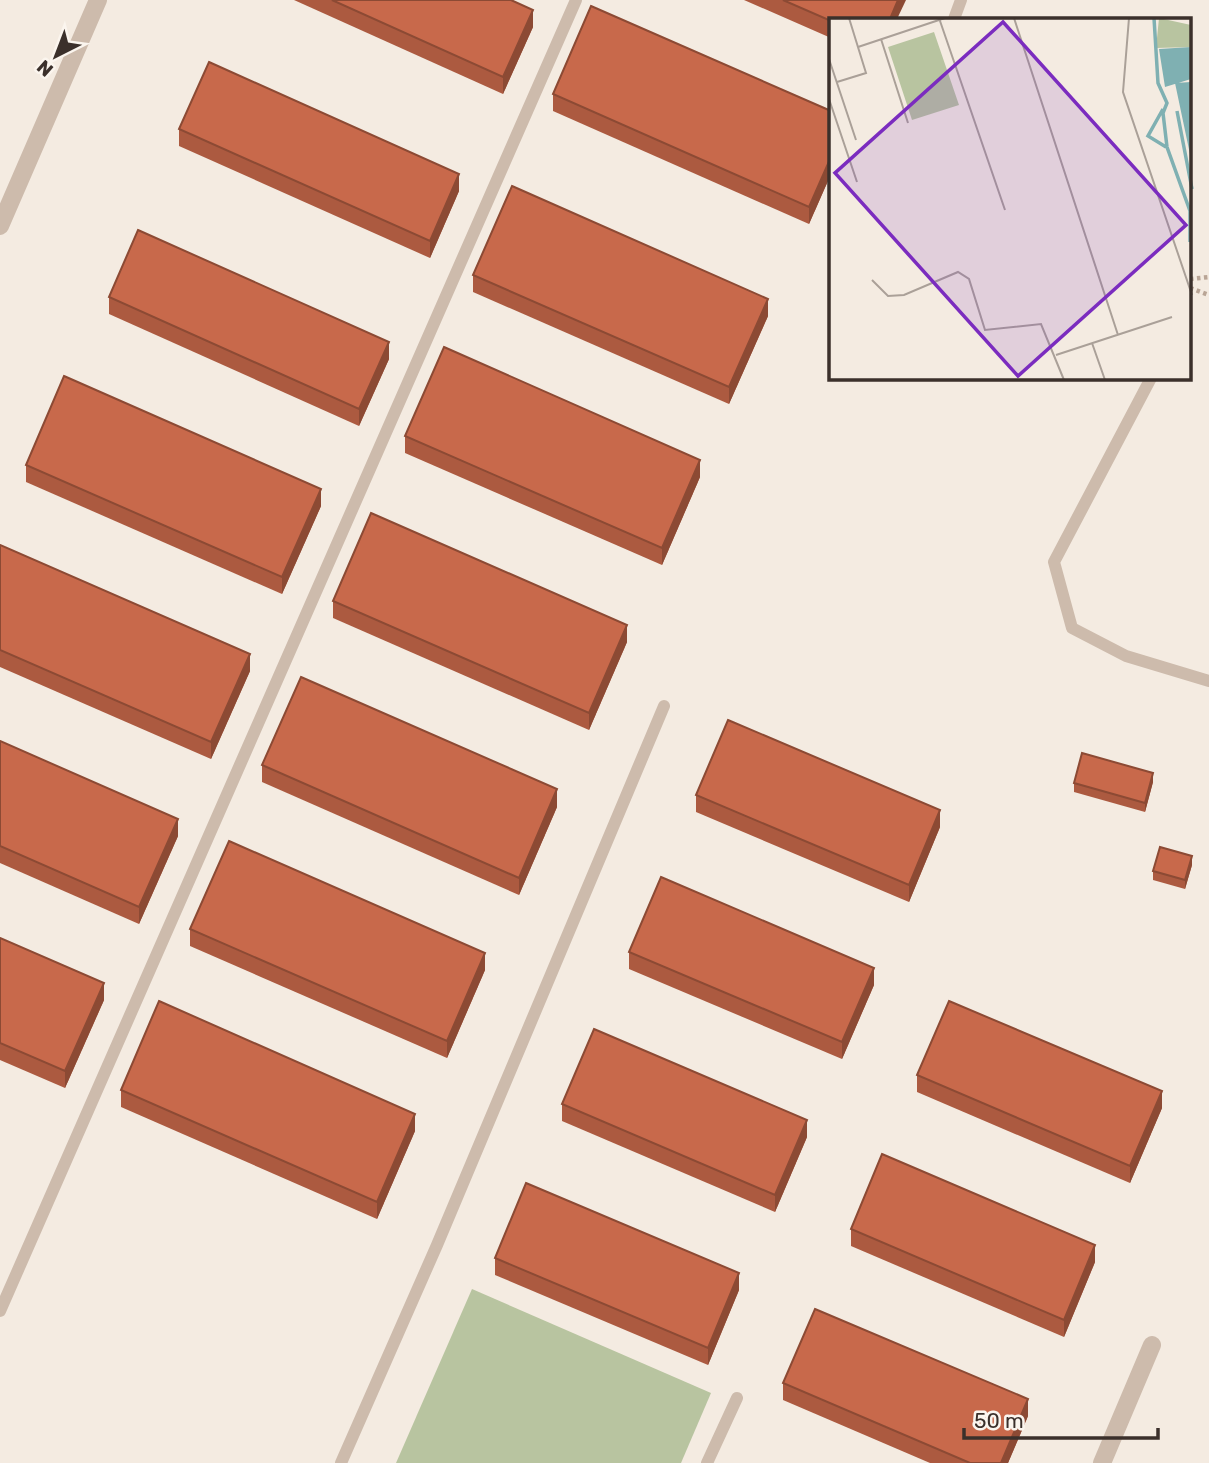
<svg xmlns="http://www.w3.org/2000/svg" width="1209" height="1463" viewBox="0 0 1209 1463" font-family="Rubik,sans-serif">
<rect width="100%" height="100%" fill="#f4ebe1"/>
<polygon fill="#b8c4a0" points="472,1289 711,1393 681,1463 396,1463"/>
<g fill="none" stroke-linecap="round" stroke-linejoin="round">
<g stroke="#b9a596" stroke-width="4.5" stroke-dasharray="3.5 3.5" stroke-linecap="butt">
<polyline points="1190,279 1209,277"/>
<polyline points="1190,288 1209,295"/>
</g>
<g stroke="#cdbbac" stroke-width="12">
<polyline points="954,19 961,0"/>
<polyline points="1151,378 1054,562 1072,628 1126,656 1209,681"/>
<polyline points="0,1311 576,0"/>
<polyline points="341,1463 437,1245 664,706"/>
<polyline points="707,1463 737,1398"/>
</g>
<g stroke="#cdbbac" stroke-width="18">
<polyline points="0,226 98,0"/>
<polyline points="1102,1463 1152,1345"/>
</g>
</g>
<g fill="#ac5a40">
<polygon points="294,0 511,0 533,27 503,94"/>
<polygon points="744,0 906,0 831,19 831,38"/>
<polygon points="553,94 831,111 831,174 809,224 553,111"/>
<polygon points="179,129 459,191 430,258 179,146"/>
<polygon points="473,275 768,316 729,404 473,292"/>
<polygon points="109,297 389,359 359,426 109,314"/>
<polygon points="405,436 700,477 662,565 405,453"/>
<polygon points="26,465 321,506 282,594 26,482"/>
<polygon points="0,545 250,671 211,759 0,667"/>
<polygon points="333,601 627,642 589,730 333,618"/>
<polygon points="0,741 178,836 139,924 0,863"/>
<polygon points="262,765 557,807 519,895 262,782"/>
<polygon points="1153,782 1145,812 1074,792 1074,783"/>
<polygon points="696,795 940,827 909,902 696,812"/>
<polygon points="1192,865 1185,889 1153,880 1153,871"/>
<polygon points="190,929 485,970 447,1058 190,946"/>
<polygon points="0,938 104,1000 65,1088 0,1060"/>
<polygon points="629,952 874,985 842,1059 629,969"/>
<polygon points="917,1075 1162,1108 1130,1183 917,1092"/>
<polygon points="121,1090 415,1131 377,1219 121,1107"/>
<polygon points="562,1104 807,1137 775,1212 562,1121"/>
<polygon points="851,1229 1095,1262 1064,1337 851,1246"/>
<polygon points="495,1258 739,1290 708,1365 495,1275"/>
<polygon points="783,1383 1028,1416 1008,1463 930,1463 783,1400"/>
</g>
<g fill="#8c4a34">
<polygon points="898,0 906,0 897,19 890,19"/>
<polygon points="533,10 533,27 503,94 503,77"/>
<polygon points="831,157 831,174 809,224 809,207"/>
<polygon points="459,174 459,191 430,258 430,241"/>
<polygon points="768,299 768,316 729,404 729,387"/>
<polygon points="389,342 389,359 359,426 359,409"/>
<polygon points="700,460 700,477 662,565 662,548"/>
<polygon points="321,489 321,506 282,594 282,577"/>
<polygon points="627,625 627,642 589,730 589,713"/>
<polygon points="250,654 250,671 211,759 211,742"/>
<polygon points="1153,773 1153,782 1145,812 1145,803"/>
<polygon points="557,789 557,807 519,895 519,878"/>
<polygon points="940,810 940,827 909,902 909,885"/>
<polygon points="178,819 178,836 139,924 139,907"/>
<polygon points="1192,856 1192,865 1185,889 1185,880"/>
<polygon points="485,953 485,970 447,1058 447,1041"/>
<polygon points="874,968 874,985 842,1059 842,1042"/>
<polygon points="104,983 104,1000 65,1088 65,1071"/>
<polygon points="1162,1091 1162,1108 1130,1183 1130,1166"/>
<polygon points="415,1114 415,1131 377,1219 377,1202"/>
<polygon points="807,1120 807,1137 775,1212 775,1195"/>
<polygon points="1095,1245 1095,1262 1064,1337 1064,1320"/>
<polygon points="739,1273 739,1290 708,1365 708,1348"/>
<polygon points="1028,1399 1028,1416 1008,1463 1001,1463"/>
</g>
<g fill="#c8694b" stroke="#8c4a34" stroke-width="2">
<polygon points="332,0 511,0 533,10 503,77"/>
<polygon points="783,0 898,0 890,19 831,19 831,21"/>
<polygon points="591,6 831,111 831,157 809,207 553,94"/>
<polygon points="209,62 459,174 430,241 179,129"/>
<polygon points="512,186 768,299 729,387 473,275"/>
<polygon points="138,230 389,342 359,409 109,297"/>
<polygon points="444,347 700,460 662,548 405,436"/>
<polygon points="64,376 321,489 282,577 26,465"/>
<polygon points="371,513 627,625 589,713 333,601"/>
<polygon points="0,545 250,654 211,742 0,650"/>
<polygon points="301,677 557,789 519,878 262,765"/>
<polygon points="728,720 940,810 909,885 696,795"/>
<polygon points="0,741 178,819 139,907 0,846"/>
<polygon points="1082,753 1153,773 1145,803 1074,783"/>
<polygon points="229,841 485,953 447,1041 190,929"/>
<polygon points="1160,847 1192,856 1185,880 1153,871"/>
<polygon points="661,877 874,968 842,1042 629,952"/>
<polygon points="0,938 104,983 65,1071 0,1043"/>
<polygon points="159,1001 415,1114 377,1202 121,1090"/>
<polygon points="949,1001 1162,1091 1130,1166 917,1075"/>
<polygon points="594,1029 807,1120 775,1195 562,1104"/>
<polygon points="882,1154 1095,1245 1064,1320 851,1229"/>
<polygon points="526,1183 739,1273 708,1348 495,1258"/>
<polygon points="815,1309 1028,1399 1001,1463 970,1463 783,1383"/>
</g>
<g transform="translate(829 18)">
<rect width="362" height="362" fill="#f4ebe1"/>
<path d="M330,0L362,7V29L327,30ZM105,14L130,87L83,102L59,29Z" fill="#b8c4a0"/>
<path d="M362,29V61L336,69L330,31ZM362,64V141L346,65Z" fill="#7fb0b2"/>
<path fill="none" stroke="#7fb0b2" stroke-width="3.5" d="M325,0L329,65L338,85L334,95L338,129L361,193V224M334,91L319,118L337,129M348,93L363,171"/>
<path fill="none" stroke="#aaa098" stroke-width="2" d="M110,0L176,192M185,0L289,317M300,0L294,74L363,277M52,21L79,105M29,29L116,0M0,41L27,122M8,64L37,55L20,0M0,81L28,164M43,262L59,278L75,277L129,254L140,261L156,312L212,306L235,362M263,325L276,362M227,337L343,299"/>
<path fill="#7b2cbf" fill-opacity="0.15" stroke="#7b2cbf" stroke-width="3.5" d="M174,4L357,207L189,358L6,155Z"/>
<rect width="362" height="362" fill="none" stroke="#3b302b" stroke-width="3.5"/>
</g>
<g transform="translate(56 56) rotate(222)" stroke="#fbf5ee" stroke-width="5" paint-order="stroke">
<path d="M0-5L12 26L0 18L-12 26Z" fill="#3b302b"/>
<text y="-10" font-size="19" font-weight="bold" text-anchor="middle" fill="#3b302b">N</text>
</g>
<path d="M964 1428v10h194v-10" fill="none" stroke="#3b302b" stroke-width="3.5"/>
<text x="974" y="1428" font-size="21" fill="#3b302b" stroke="#fbf5ee" stroke-width="5" paint-order="stroke">50 m</text>
</svg>
